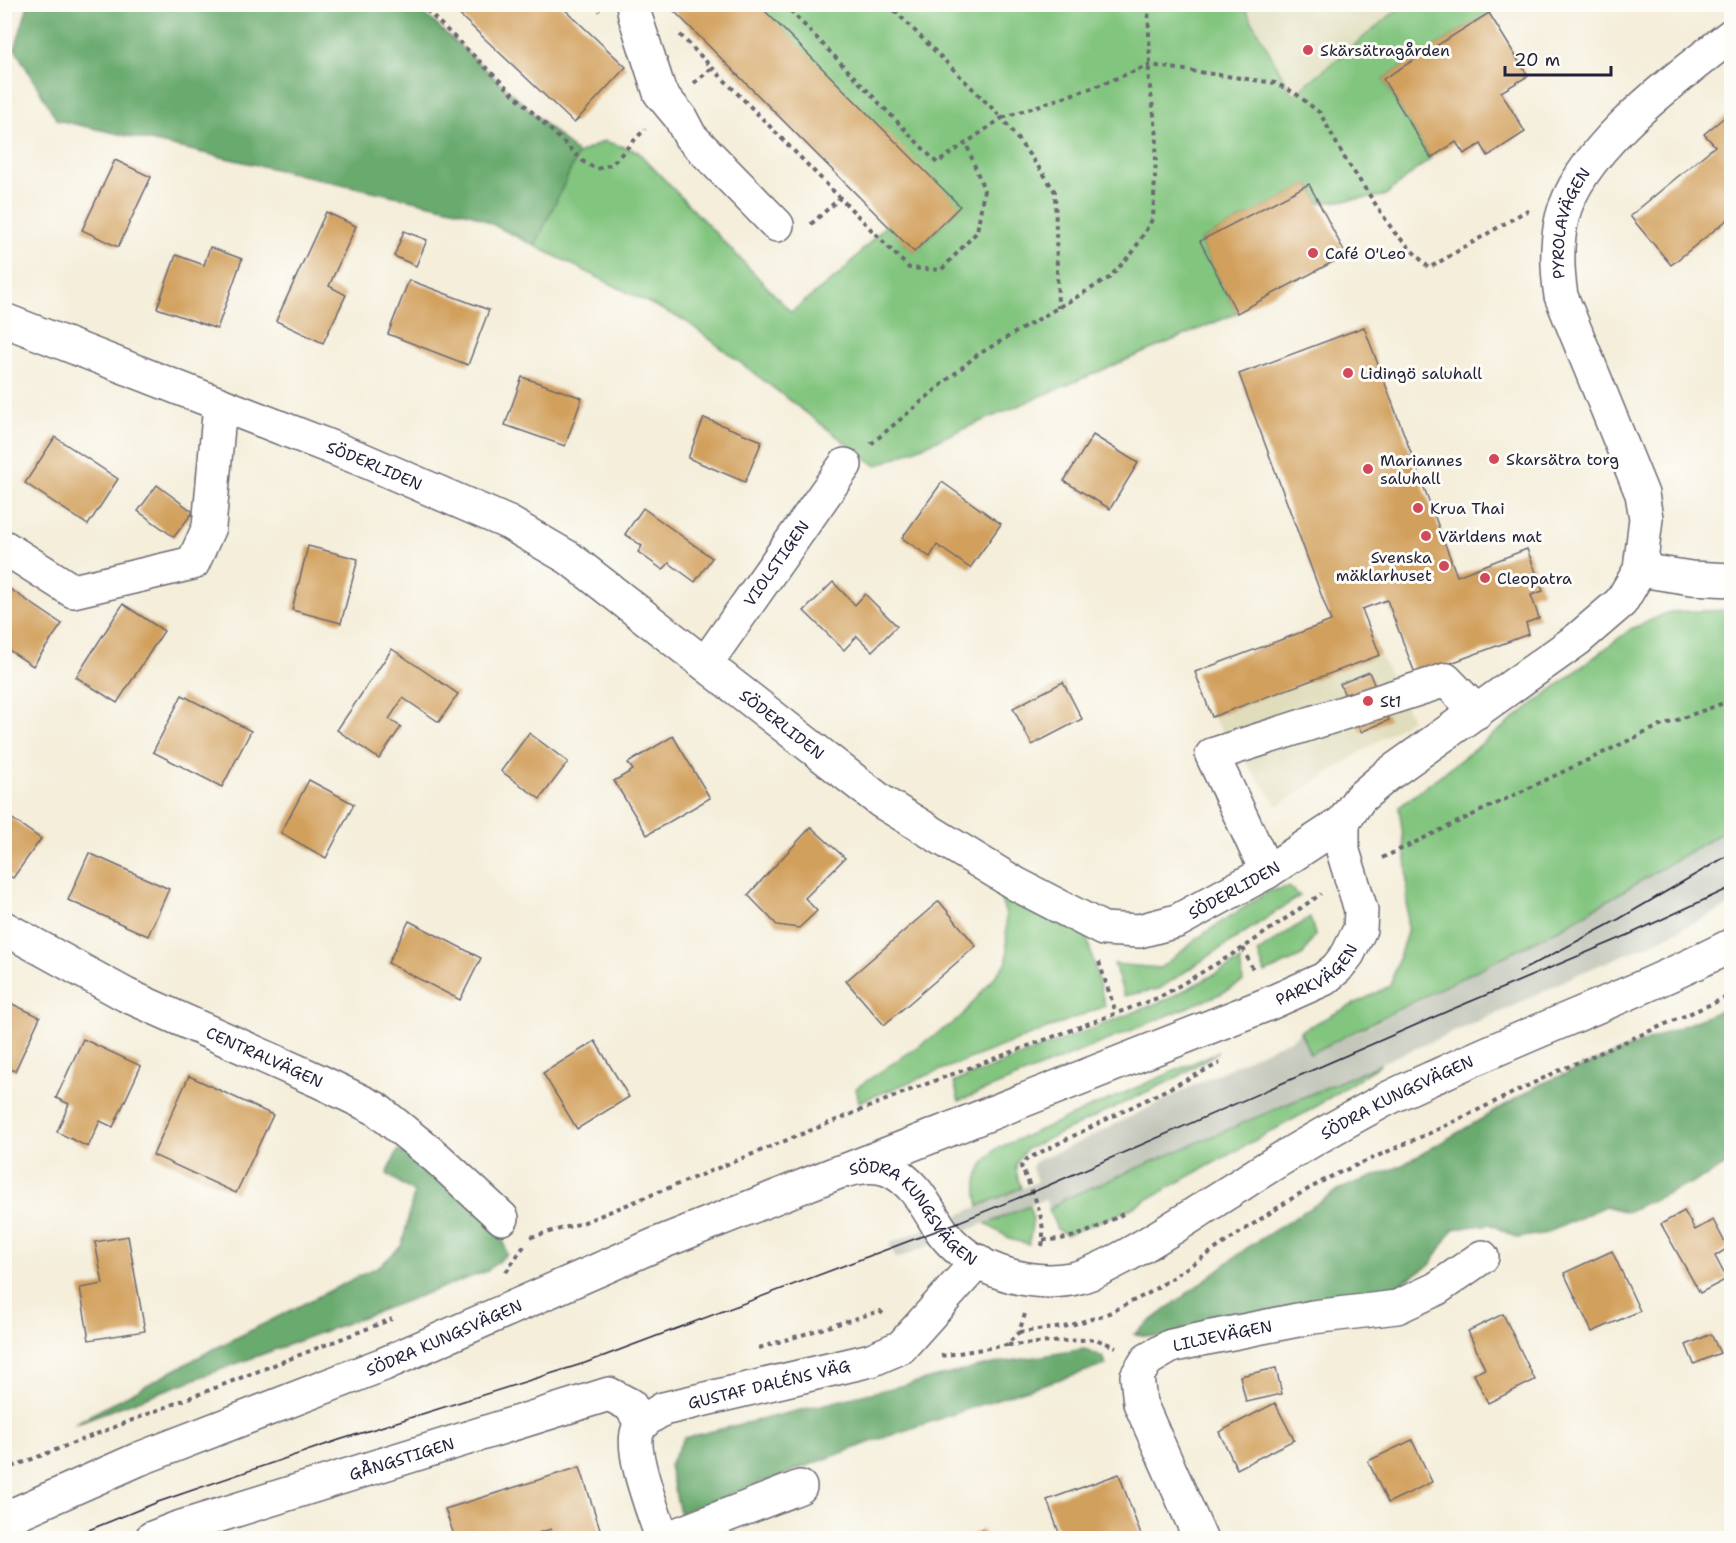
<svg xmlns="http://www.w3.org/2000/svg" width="1736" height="1543" viewBox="0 0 1736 1543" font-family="'Shantell Sans',sans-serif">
<rect width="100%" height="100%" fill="#fdfcf7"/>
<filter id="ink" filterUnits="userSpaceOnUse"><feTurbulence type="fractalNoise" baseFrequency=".0167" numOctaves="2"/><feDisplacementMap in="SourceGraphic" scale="12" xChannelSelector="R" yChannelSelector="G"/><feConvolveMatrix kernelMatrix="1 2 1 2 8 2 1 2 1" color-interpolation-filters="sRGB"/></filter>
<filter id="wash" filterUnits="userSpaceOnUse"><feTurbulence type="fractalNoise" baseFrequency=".008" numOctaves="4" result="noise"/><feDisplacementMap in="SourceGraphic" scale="24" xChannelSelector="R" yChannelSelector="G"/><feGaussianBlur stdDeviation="1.35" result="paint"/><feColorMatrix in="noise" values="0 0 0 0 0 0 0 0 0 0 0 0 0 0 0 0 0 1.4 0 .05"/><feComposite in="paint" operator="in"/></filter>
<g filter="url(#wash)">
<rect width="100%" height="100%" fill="#f4eeda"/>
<g fill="#dfddbb">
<polygon points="1243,5 1403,5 1293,95"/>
<polygon points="1380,655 1412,719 1278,806 1212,717"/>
</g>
<polygon fill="#c3c6b9" points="1731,827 1731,905 1648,945 1580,973 1507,1009 1060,1201 1049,1210 1045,1199 896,1259 889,1244 1037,1182 1032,1168 1034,1163 1041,1158 1067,1148 1260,1053 1294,1038 1300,1031 1310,1054 1366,1028 1563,927"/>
<g fill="#82c57f" stroke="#52745d" stroke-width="1.5">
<polygon points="758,5 1243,5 1293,95 1403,5 1502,5 1383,79 1431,158 1384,196 1320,203 1309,184 1200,241 1237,313 876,466 687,322 535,246 578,154 604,141 637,151 791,312 841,273 887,224 914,252 959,207"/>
<polygon points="1731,610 1731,827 1563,927 1310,1054 1300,1031 1390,986 1407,932 1407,867 1399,807 1631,629 1669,612"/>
<polygon points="1289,887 1300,896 1159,989 1124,996 1114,964 1160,968 1206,932 1269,891"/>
<polygon points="998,892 1086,934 1105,1006 859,1102 856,1088 960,1018 1007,962 1006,914"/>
<polygon points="1310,917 1315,935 1302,956 1265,973 1258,952"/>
<polygon points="1240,961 1243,982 1220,994 959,1101 954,1082 1168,999"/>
<path d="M1218,1052L1176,1078L1027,1149C1012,1162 1015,1170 1021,1188L979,1206C973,1180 978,1167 996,1149Z"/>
<polygon points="1381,1064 1312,1109 1128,1210 1066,1235 1057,1229 1049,1210 1060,1201"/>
<polygon points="1029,1206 1033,1219 1029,1244 1012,1240 986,1224"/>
</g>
<g fill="#69aa6e" stroke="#466654" stroke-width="1.5">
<polygon points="28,5 415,5 578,154 535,246 470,213 57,120 15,49"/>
<polygon points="1731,1006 1731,1162 1707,1176 1626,1212 1605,1206 1547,1233 1517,1238 1490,1224 1453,1229 1430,1265 1400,1284 1198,1325 1165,1338 1134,1334 1248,1247 1340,1189 1401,1166 1541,1084"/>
<polygon points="398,1150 450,1182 502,1236 507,1254 487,1271 74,1424 210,1351 381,1265 402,1245 414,1193 387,1174"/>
<polygon points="1084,1349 1104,1358 1106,1365 1015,1393 871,1442 680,1513 669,1466 684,1438 987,1365"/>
</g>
<g id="blocks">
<g fill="#d2a05d">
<polygon points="448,4 559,4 626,67 574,123"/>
<polygon points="674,4 758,4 960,206 914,252 671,8"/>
<polygon points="1489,13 1528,76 1501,92 1525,132 1488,156 1481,144 1464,154 1456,142 1431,158 1383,79"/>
<polygon points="1732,111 1732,216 1671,265 1630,216 1715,146 1704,134"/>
<polygon points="115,160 151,177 118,247 82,230"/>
<polygon points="1309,184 1346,255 1237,313 1200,241"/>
<polygon points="326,212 356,226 329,286 346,295 323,343 276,321"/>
<polygon points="404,231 427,240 416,266 394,256"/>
<polygon points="210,247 242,259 217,329 157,308 176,255 204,265"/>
<polygon points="409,280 489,310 468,365 388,334"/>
<polygon points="1364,327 1457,576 1527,549 1543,591 1531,595 1539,618 1526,623 1529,634 1416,676 1387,600 1362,609 1380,655 1212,717 1195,672 1331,621 1239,374"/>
<polygon points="522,377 582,398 565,446 505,425"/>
<polygon points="704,418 762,441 745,482 688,458"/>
<polygon points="1093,435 1138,463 1110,509 1064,481"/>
<polygon points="55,437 118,479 88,525 25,483"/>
<polygon points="942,482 1001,524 970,568 937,545 930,557 902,538"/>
<polygon points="157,485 193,512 174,537 138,511"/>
<polygon points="643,508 712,558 695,582 669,563 663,570 638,552 642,546 625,534"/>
<polygon points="308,546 358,559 341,623 292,610"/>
<polygon points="833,582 855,605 865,594 897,626 872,651 857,636 844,650 804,611"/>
<polygon points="4,585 62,624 33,666 4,647"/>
<polygon points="123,604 164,631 117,703 76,677"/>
<polygon points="392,649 458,694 439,722 403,698 389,719 401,727 379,759 337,730"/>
<polygon points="1369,672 1389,720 1361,732 1340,684"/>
<polygon points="1063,682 1082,719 1032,745 1013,708"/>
<polygon points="182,695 251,731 222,787 153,752"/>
<polygon points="529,733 568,762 540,799 501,771"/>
<polygon points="673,736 710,798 647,835 614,781 633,770 628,763"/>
<polygon points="309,780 354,804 326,858 281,833"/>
<polygon points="4,813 41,839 13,878 4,872"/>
<polygon points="811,827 845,858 805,898 817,911 799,928 777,925 748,895"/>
<polygon points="89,853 169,889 148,936 68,900"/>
<polygon points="939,901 976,946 884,1025 846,981"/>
<polygon points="409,921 481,958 460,1000 388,963"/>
<polygon points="4,1000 40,1017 15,1071 4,1066"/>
<polygon points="83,1039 141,1066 113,1127 100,1121 88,1147 57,1132 69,1104 56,1098"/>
<polygon points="595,1041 629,1097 577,1129 543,1073"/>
<polygon points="189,1076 273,1115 236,1193 153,1155"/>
<polygon points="1684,1211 1695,1230 1713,1220 1728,1248 1715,1256 1727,1279 1700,1293 1661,1224"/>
<polygon points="128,1236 145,1331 89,1340 80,1288 103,1284 95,1242"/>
<polygon points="1612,1251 1640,1311 1592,1332 1564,1273"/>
<polygon points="1503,1314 1535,1380 1488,1403 1474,1374 1485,1369 1468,1331"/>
<polygon points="1711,1334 1720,1353 1694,1364 1686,1345"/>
<polygon points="1276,1368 1282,1394 1246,1402 1240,1376"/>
<polygon points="1275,1403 1294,1440 1237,1469 1219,1432"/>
<polygon points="1412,1440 1432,1482 1388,1503 1368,1461"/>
<polygon points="580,1467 603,1538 554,1538 551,1529 522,1538 455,1538 445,1509"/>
<polygon points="1119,1474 1142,1538 1061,1538 1047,1500"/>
<polygon points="982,1530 986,1538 963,1538"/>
</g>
</g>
</g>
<g filter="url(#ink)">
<use href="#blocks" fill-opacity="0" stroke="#6c6973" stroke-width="1.5"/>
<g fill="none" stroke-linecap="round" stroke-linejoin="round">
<defs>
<g id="minor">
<polyline points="633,4 635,16 660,93 680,117 690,136 777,225"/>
<path id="s1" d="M4,320L361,459L509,523L569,558L882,802L1016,884L1103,929L1139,931L1177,921L1267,872L1343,822"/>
<polyline points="4,547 73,591 193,563 209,527 220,404"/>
<polyline points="1640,570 1691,578 1732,580"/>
<path id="s2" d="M706,663L845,465"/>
<polyline points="1267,872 1212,755 1446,680 1477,712"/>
<path id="s3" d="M4,928L126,995L319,1081L375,1108L437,1158L502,1218"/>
<path id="s4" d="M849,1169L1268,1004L1324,979L1337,968L1348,954L1360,929L1361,910L1343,851V822L1360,798L1386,776L1578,639L1621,602L1640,570L1646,518L1642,494L1561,296C1557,270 1556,244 1562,218C1579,148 1677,78 1732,35"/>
<path id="s5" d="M152,1538L175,1529L609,1394L630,1405L642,1424"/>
<path id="s6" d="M662,1538C655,1516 629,1451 638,1430C642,1420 654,1415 663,1409L871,1360L901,1347L978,1261"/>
<polyline points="668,1538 800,1487"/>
<path id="s7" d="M1200,1538L1140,1403L1137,1376L1147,1360L1171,1346L1207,1338L1313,1317L1397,1307L1436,1289L1482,1257"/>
</g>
<g id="major">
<path id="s8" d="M4,1519L139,1459L384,1364L657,1244L839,1172C855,1168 873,1163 889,1170C914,1181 926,1206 939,1227C966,1268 1024,1287 1071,1279C1088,1276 1102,1268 1118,1260C1160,1238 1199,1210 1240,1185C1285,1155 1333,1128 1381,1102C1400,1092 1421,1083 1441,1074C1537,1029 1638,993 1732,945"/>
</g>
</defs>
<use href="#minor" stroke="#6c6973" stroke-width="36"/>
<use href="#major" stroke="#6c6973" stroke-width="36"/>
<g stroke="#6c6973" stroke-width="4" stroke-dasharray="4.5 4.5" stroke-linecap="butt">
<polyline points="420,4 585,163 597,169 612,164 645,129"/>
<polyline points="593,4 600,11"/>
<polyline points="784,4 937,163 1002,118 1045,176 1055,192 1058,308"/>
<polyline points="888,4 1002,118 1097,86 1150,65 1275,83 1295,93 1320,113 1344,157 1394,232 1429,268 1526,211 1529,212"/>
<polyline points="680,35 909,268 941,270 977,232 984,190 966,143"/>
<polyline points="694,83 712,68"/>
<polyline points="811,224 840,198"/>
<polyline points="871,444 977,355 1109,278 1133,252 1153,218 1157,136 1148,73 1150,65 1148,4"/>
<polyline points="1382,858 1655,728 1732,700"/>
<polyline points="1243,948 1254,972"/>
<polyline points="1099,962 1116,1013"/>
<polyline points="531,1237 582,1223 918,1087 1160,997 1243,948 1321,894"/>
<path d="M1043,1240C1077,1240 1094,1229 1123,1214"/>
<path d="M1042,1246C1047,1220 1032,1190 1021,1167L1027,1159L1220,1063"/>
<polyline points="506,1272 524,1246"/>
<polyline points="1019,1332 1064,1327 1105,1315 1149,1293 1294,1197 1332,1176 1441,1128 1556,1072 1732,995"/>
<polyline points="1008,1345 1095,1339 1116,1347"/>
<polyline points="759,1348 880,1311 883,1314"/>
<polyline points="941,1356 1007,1345 1019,1332 1025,1314"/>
<polyline points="4,1470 392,1319"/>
</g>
<use href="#minor" stroke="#fff" stroke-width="33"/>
<use href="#major" stroke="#fff" stroke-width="33"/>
<g stroke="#22223b" stroke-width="1.5">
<polyline points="1519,972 1619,919 1732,853"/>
<polyline points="69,1538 158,1502 339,1440 585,1363 941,1229 1033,1192 1448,1011 1628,935 1732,887"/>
</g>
</g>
</g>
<g fill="#d1495b" stroke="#fdfcf7" stroke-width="2">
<circle cx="1308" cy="50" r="6"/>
<circle cx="1313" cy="253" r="6"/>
<circle cx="1348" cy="373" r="6"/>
<circle cx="1494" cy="459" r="6"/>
<circle cx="1368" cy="469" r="6"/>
<circle cx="1418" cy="508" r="6"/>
<circle cx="1426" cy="536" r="6"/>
<circle cx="1444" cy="566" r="6"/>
<circle cx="1485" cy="578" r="6"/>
<circle cx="1368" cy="701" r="6"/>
</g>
<g text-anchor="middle" stroke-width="6" stroke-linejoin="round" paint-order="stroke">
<g font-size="16" fill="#22223b" stroke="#fdfcf7" text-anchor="start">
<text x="1320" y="56">Skärsätragården</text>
<text x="1325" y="259">Café O'Leo</text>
<text x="1360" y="379">Lidingö saluhall</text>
<text x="1506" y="465">Skarsätra torg</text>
<text x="1380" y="466">Mariannes<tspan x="1380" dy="18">saluhall</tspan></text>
<text x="1430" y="514">Krua Thai</text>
<text x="1438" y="542">Världens mat</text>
<text x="1432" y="563" text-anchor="end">Svenska<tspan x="1432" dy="18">mäklarhuset</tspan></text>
<text x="1497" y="584">Cleopatra</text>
<text x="1380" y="707">St1</text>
</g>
<g font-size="16" fill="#22223b" stroke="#fdfcf7">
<text dy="6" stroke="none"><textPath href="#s4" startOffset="1443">PYROLAVÄGEN</textPath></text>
<text dy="6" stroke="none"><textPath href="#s1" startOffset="398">SÖDERLIDEN</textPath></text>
<text dy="6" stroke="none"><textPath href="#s2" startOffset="122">VIOLSTIGEN</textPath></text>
<text dy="6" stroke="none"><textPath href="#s1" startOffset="884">SÖDERLIDEN</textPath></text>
<text dy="6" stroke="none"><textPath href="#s1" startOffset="1406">SÖDERLIDEN</textPath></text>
<text dy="6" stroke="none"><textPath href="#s4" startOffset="508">PARKVÄGEN</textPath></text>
<text dy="6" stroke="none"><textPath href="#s3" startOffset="291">CENTRALVÄGEN</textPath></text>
<text dy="6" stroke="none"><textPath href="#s8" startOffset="1556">SÖDRA KUNGSVÄGEN</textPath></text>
<text dy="6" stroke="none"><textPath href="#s8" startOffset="999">SÖDRA KUNGSVÄGEN</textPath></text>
<text dy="6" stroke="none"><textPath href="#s7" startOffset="274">LILJEVÄGEN</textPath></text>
<text dy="6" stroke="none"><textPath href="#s8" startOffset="476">SÖDRA KUNGSVÄGEN</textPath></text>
<text dy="6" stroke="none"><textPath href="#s6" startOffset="254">GUSTAF DALÉNS VÄG</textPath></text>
<text dy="6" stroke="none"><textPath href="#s5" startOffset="262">GÅNGSTIGEN</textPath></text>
</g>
</g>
<rect width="1736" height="1543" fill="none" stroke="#fdfcf7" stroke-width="24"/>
<path d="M1505 66v9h106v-9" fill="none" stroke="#22223b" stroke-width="3"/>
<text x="1514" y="66" font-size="18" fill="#22223b" stroke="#fdfcf7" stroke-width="4.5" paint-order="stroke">20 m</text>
</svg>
